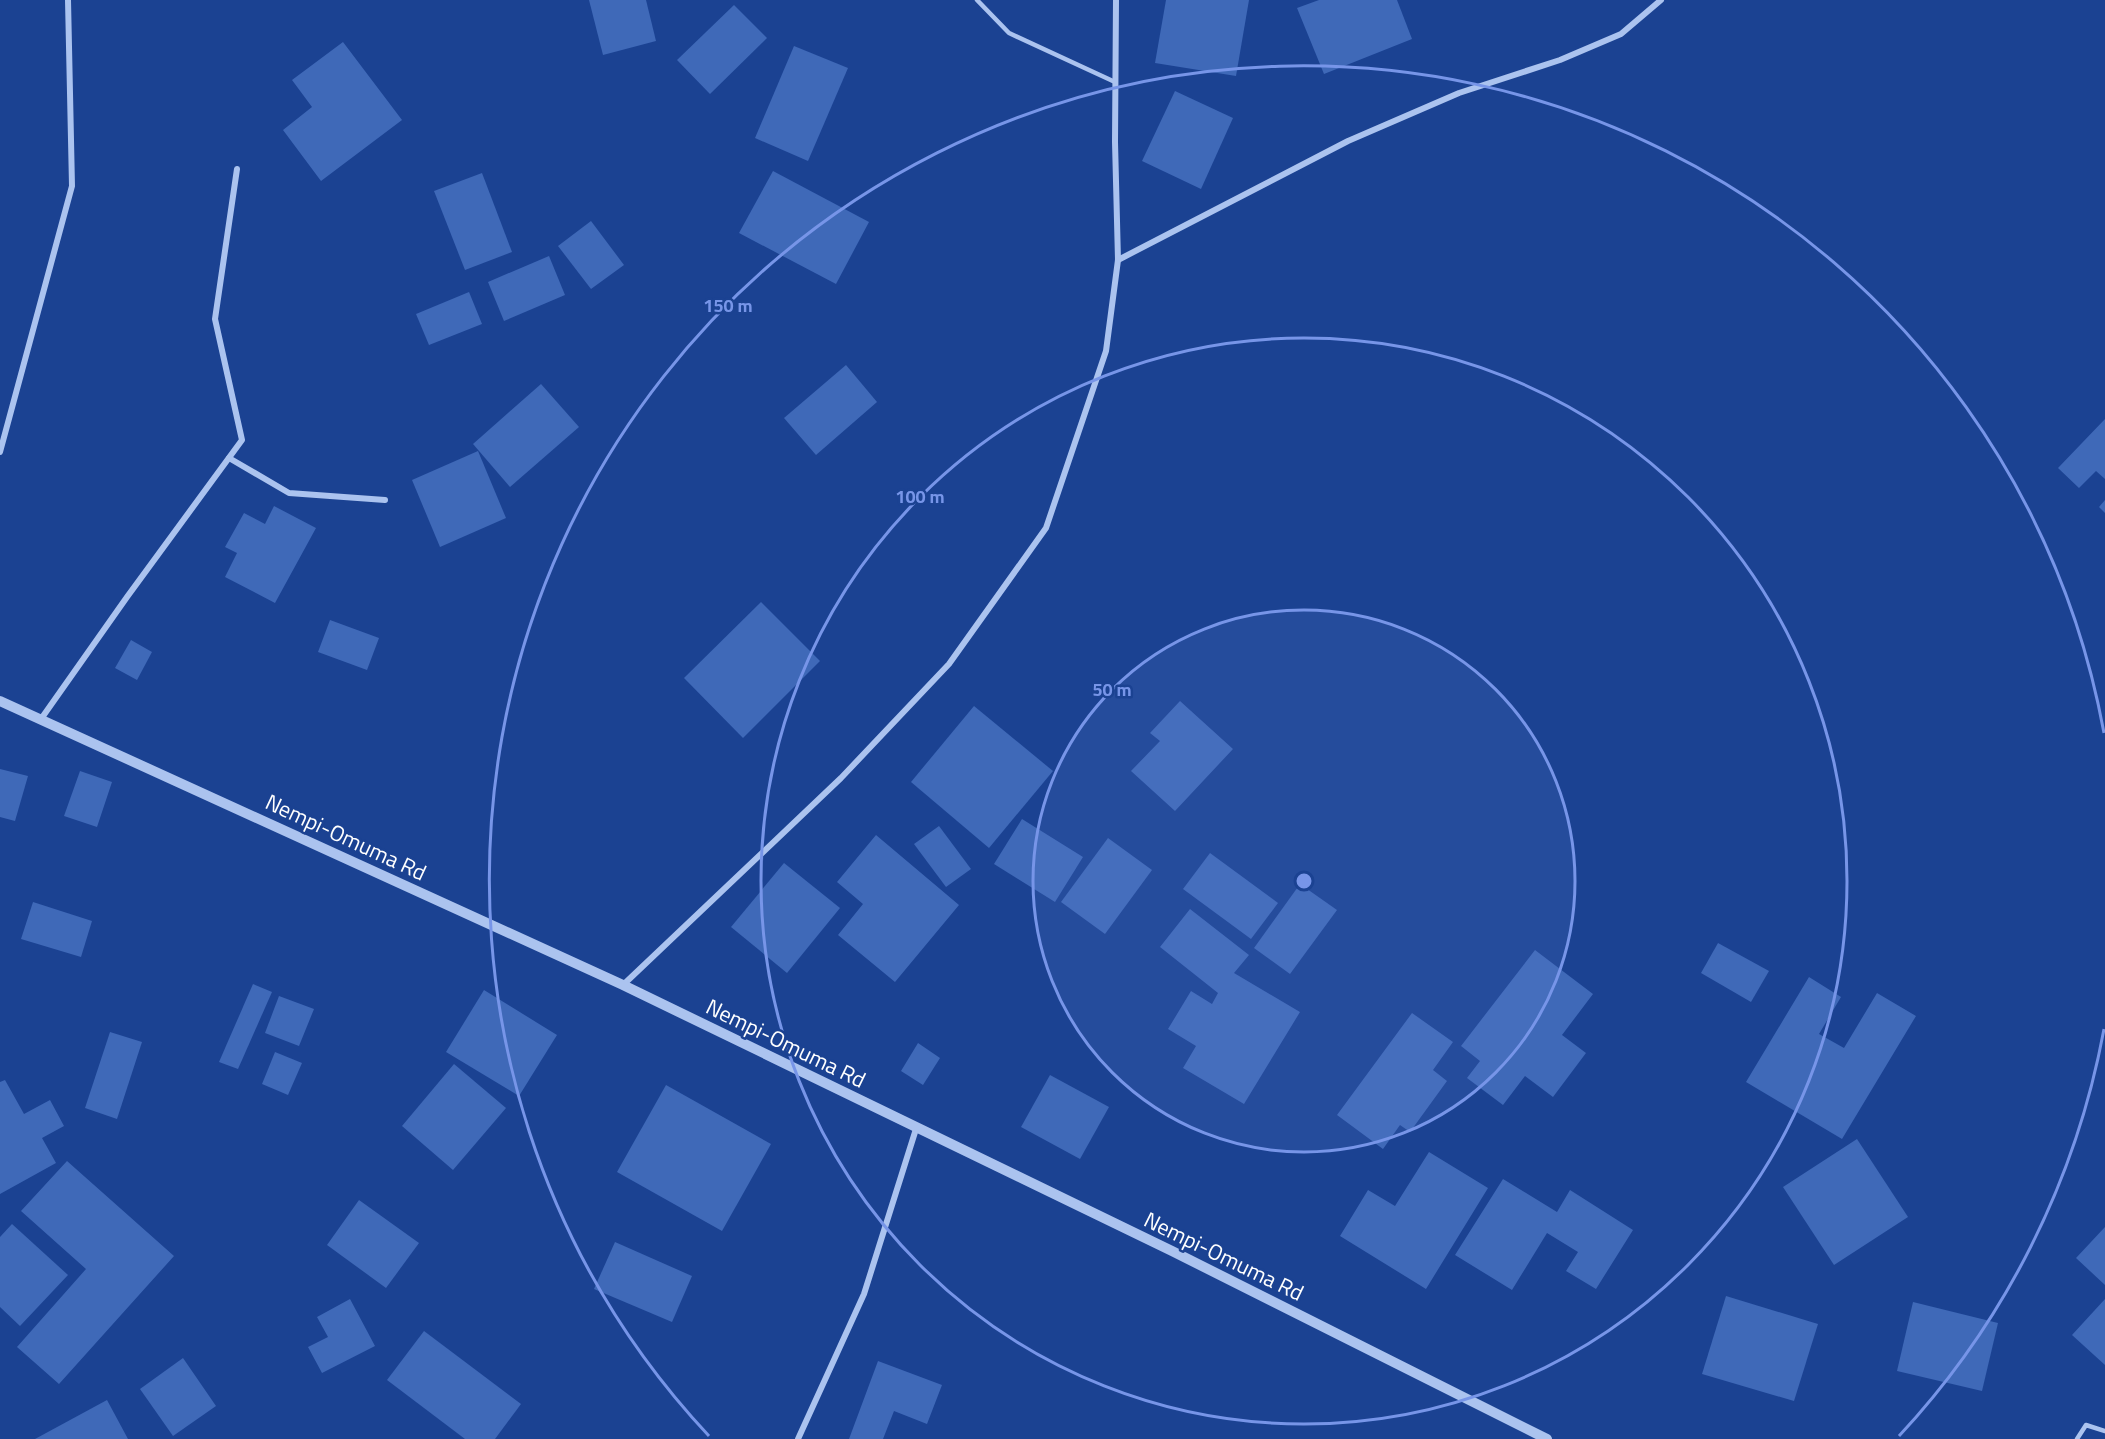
<svg xmlns="http://www.w3.org/2000/svg" width="2105" height="1439" viewBox="0 0 2105 1439" font-family="'Titillium Web',sans-serif">
<rect width="100%" height="100%" fill="#1b4292"/>
<g fill="#3f69b8">
<polygon points="589,0 646,0 656,41 603,55"/>
<polygon points="1166,0 1249,0 1236,76 1155,63"/>
<polygon points="1319,0 1397,0 1412,39 1324,74 1297,8"/>
<polygon points="734,5 767,38 710,94 677,60"/>
<polygon points="343,42 402,120 321,181 283,130 312,107 292,80"/>
<polygon points="794,46 848,68 808,161 755,138"/>
<polygon points="1175,91 1233,118 1201,189 1142,161"/>
<polygon points="773,171 869,222 836,284 739,233"/>
<polygon points="482,173 512,252 465,270 434,191"/>
<polygon points="591,221 624,265 591,289 558,246"/>
<polygon points="549,256 565,295 504,321 488,282"/>
<polygon points="469,292 482,324 429,345 416,314"/>
<polygon points="846,365 877,402 816,455 784,418"/>
<polygon points="541,384 579,427 510,487 473,444"/>
<polygon points="2105,419 2105,479 2096,471 2079,488 2058,468"/>
<polygon points="478,451 506,518 440,547 412,480"/>
<polygon points="2105,500 2105,513 2099,507"/>
<polygon points="274,506 316,528 275,603 225,577 237,553 225,547 244,513 265,524"/>
<polygon points="761,602 820,661 743,738 684,678"/>
<polygon points="330,620 379,638 367,670 318,652"/>
<polygon points="131,640 152,652 137,680 115,668"/>
<polygon points="1180,701 1233,749 1175,811 1131,771 1160,741 1150,733"/>
<polygon points="974,706 1053,771 989,848 911,782"/>
<polygon points="0,769 28,776 15,821 0,817"/>
<polygon points="80,771 112,782 97,827 64,816"/>
<polygon points="1022,819 1083,857 1055,902 994,864"/>
<polygon points="939,826 971,869 946,887 914,844"/>
<polygon points="876,835 959,905 895,982 838,935 863,904 837,882"/>
<polygon points="1108,838 1152,870 1105,934 1061,902"/>
<polygon points="1210,853 1278,903 1251,939 1183,889"/>
<polygon points="784,863 840,908 787,973 731,927"/>
<polygon points="1300,884 1337,910 1290,974 1254,948"/>
<polygon points="33,902 92,921 81,957 21,939"/>
<polygon points="1190,909 1249,955 1234,973 1300,1012 1244,1104 1183,1068 1196,1046 1168,1029 1191,991 1212,1004 1218,993 1160,947"/>
<polygon points="1718,943 1769,971 1751,1002 1701,973"/>
<polygon points="1535,950 1593,994 1562,1035 1586,1053 1553,1097 1525,1076 1503,1105 1467,1078 1480,1061 1461,1046"/>
<polygon points="1809,977 1841,997 1819,1034 1844,1048 1877,993 1916,1016 1842,1139 1746,1082"/>
<polygon points="253,984 272,992 238,1069 219,1062"/>
<polygon points="484,990 557,1035 519,1096 446,1052"/>
<polygon points="279,996 314,1009 299,1046 265,1033"/>
<polygon points="1412,1013 1453,1042 1433,1070 1447,1081 1410,1132 1400,1125 1383,1149 1337,1115"/>
<polygon points="110,1032 142,1042 117,1119 85,1108"/>
<polygon points="918,1043 940,1058 923,1085 901,1071"/>
<polygon points="275,1052 302,1063 288,1095 262,1084"/>
<polygon points="454,1064 506,1108 453,1170 402,1126"/>
<polygon points="1050,1075 1109,1107 1080,1159 1021,1127"/>
<polygon points="5,1080 24,1114 50,1100 64,1126 42,1138 56,1163 0,1194 0,1082"/>
<polygon points="666,1085 771,1144 722,1231 617,1172"/>
<polygon points="1857,1139 1908,1217 1834,1265 1783,1187"/>
<polygon points="1429,1152 1488,1188 1426,1289 1340,1236 1368,1190 1395,1206"/>
<polygon points="67,1161 174,1256 59,1384 17,1347 86,1269 21,1211"/>
<polygon points="1503,1179 1557,1212 1570,1190 1633,1230 1596,1289 1566,1271 1578,1252 1547,1233 1512,1290 1455,1255"/>
<polygon points="359,1200 419,1243 386,1288 327,1245"/>
<polygon points="12,1224 68,1275 20,1326 0,1307 0,1237"/>
<polygon points="2105,1227 2105,1285 2076,1258"/>
<polygon points="615,1242 692,1276 672,1322 594,1289"/>
<polygon points="1726,1296 1818,1324 1794,1401 1702,1374"/>
<polygon points="350,1299 375,1346 322,1373 308,1347 328,1337 317,1317"/>
<polygon points="2105,1299 2105,1365 2072,1335"/>
<polygon points="1913,1302 1998,1323 1982,1391 1897,1371"/>
<polygon points="424,1331 521,1404 495,1439 465,1439 387,1380"/>
<polygon points="183,1358 216,1406 173,1436 140,1389"/>
<polygon points="878,1361 942,1385 927,1424 894,1411 883,1439 849,1439"/>
<polygon points="107,1400 128,1439 35,1439"/>
</g>
<g fill="none" stroke-linecap="round" stroke-linejoin="round">
<g stroke="#abc3ef" stroke-width="4.5">
<polyline points="977,0 1009,33 1115,82"/>
<polyline points="2077,1439 2086,1425 2105,1431"/>
</g>
<g stroke="#abc3ef" stroke-width="6">
<polyline points="1118,260 1348,141 1459,93 1560,60 1621,34 1661,0"/>
<polyline points="0,452 72,186 68,0"/>
<polyline points="229,458 289,493 385,500"/>
<polyline points="41,719 127,597 242,440 215,319 237,169"/>
<polyline points="623,985 841,778 949,664 1046,528 1106,351 1118,260 1115,142 1116,0"/>
<polyline points="798,1439 864,1294 916,1129"/>
</g>
<polyline stroke="#abc3ef" stroke-width="10" points="0,701 623,985 1172,1251 1547,1439"/>
</g>
<circle cx="1304" cy="881" r="271" fill="#7795e8" fill-opacity=".12"/>
<g fill="none" stroke="#7795e8" stroke-width="3">
<circle cx="1304" cy="881" r="271"/>
<circle cx="1304" cy="881" r="543"/>
<path d="M2104 1029A814 814 0 0 1 1899 1436M709 1436A814 814 0 1 1 2104 733"/>
</g>
<g text-anchor="middle" stroke-width="5" stroke-linejoin="round" paint-order="stroke">
<g font-size="22" fill="#fff" stroke="#1b4292">
<text transform="translate(346 837) rotate(25)" y="8">Nempi-Omuma Rd</text>
<text transform="translate(786 1043) rotate(26)" y="8">Nempi-Omuma Rd</text>
<text transform="translate(1224 1256) rotate(26)" y="8">Nempi-Omuma Rd</text>
</g>
</g>
<circle cx="1304" cy="881" r="9" fill="#7795e8" stroke="#1b4292" stroke-width="3"/>
<g font-size="18" text-anchor="middle" font-weight="bold" fill="#7795e8" stroke="#1b4292" stroke-width="5" stroke-linejoin="round" paint-order="stroke">
<text x="728" y="312">150 m</text>
<text x="920" y="503">100 m</text>
<text x="1112" y="696">50 m</text>
</g>
</svg>
